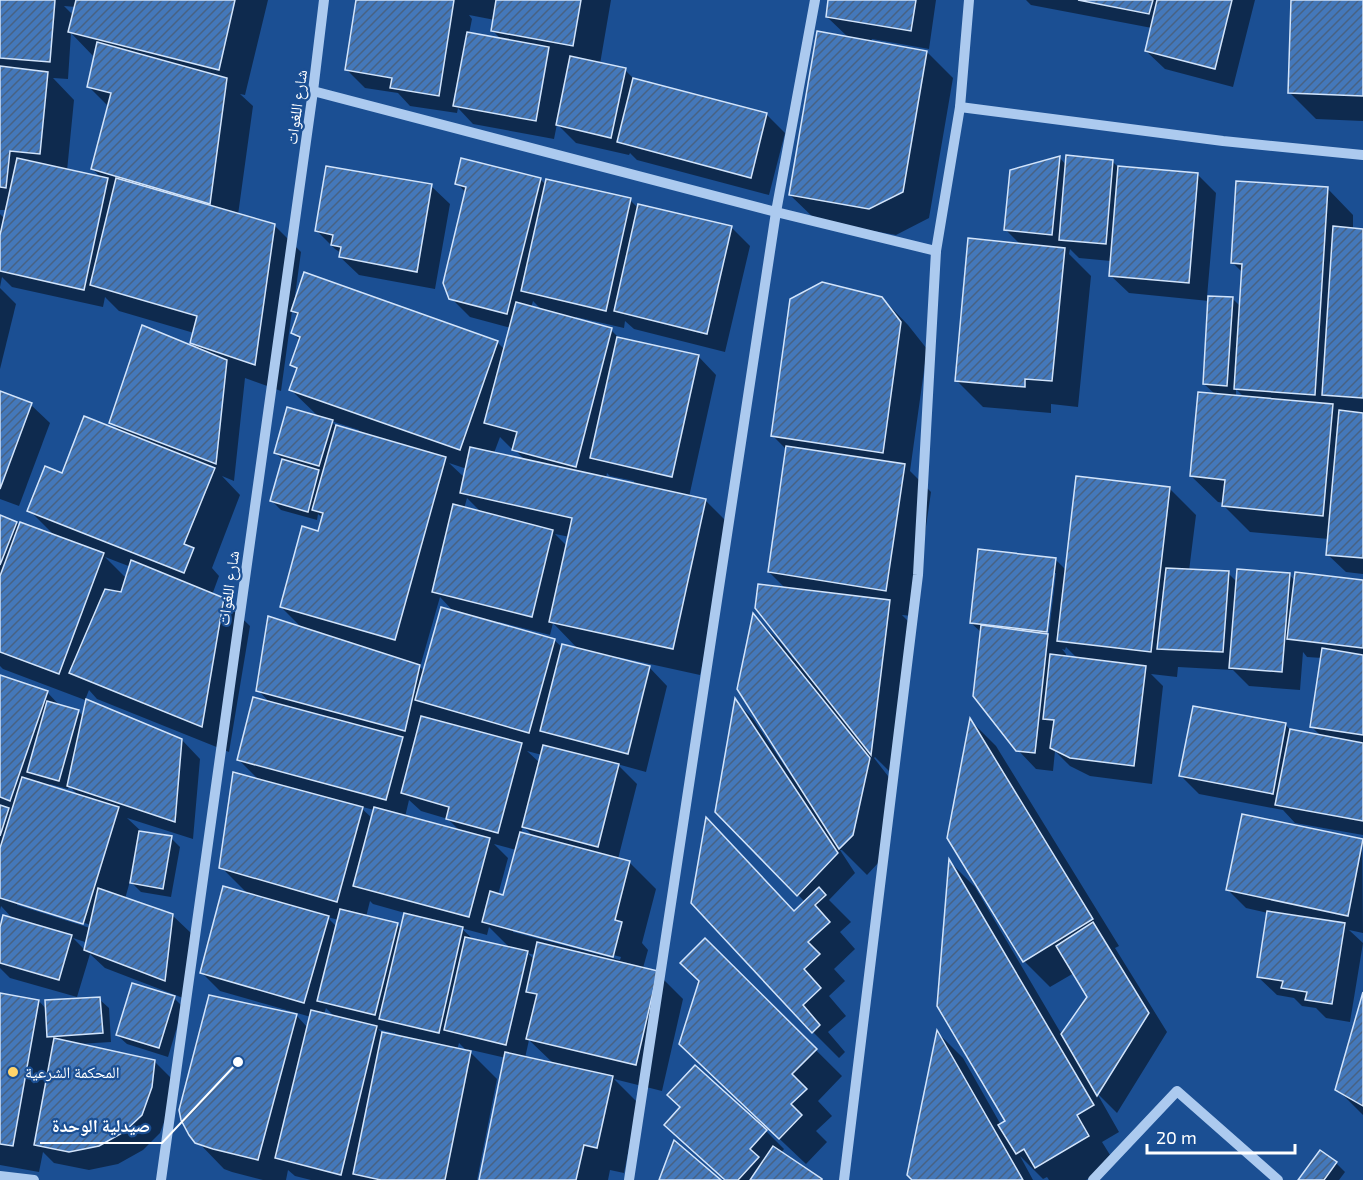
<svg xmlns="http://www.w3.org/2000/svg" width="1363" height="1180" viewBox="0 0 1363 1180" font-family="'Exo 2','Noto Naskh Arabic',sans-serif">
<defs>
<pattern id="building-hatch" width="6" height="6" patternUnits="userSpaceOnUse" patternTransform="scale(1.5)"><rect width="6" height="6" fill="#4478ba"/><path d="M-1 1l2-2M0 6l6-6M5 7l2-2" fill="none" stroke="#486283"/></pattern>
</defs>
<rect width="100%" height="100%" fill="#1b4f93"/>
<g fill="#0007" fill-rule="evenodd">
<path d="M0,0H268L245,95L240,94L253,106L238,215L275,226L301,252L294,303L497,342L505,350L511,328L470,317L451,298L466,193L457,183L540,179L546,185L630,200L639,209L732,228L750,246L725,352L634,329L625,321L624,328L576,317L575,320L611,330L620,339L698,356L716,375L689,497L705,500L732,527L700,675L618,657L617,659L649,667L667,686L646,772L617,764L637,784L618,859L630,863L656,889L642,943L648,950L643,968L657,973L683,999L662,1091L614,1079L638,1103L624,1173L610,1170L608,1180H480L506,1058L467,1049L497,1079L477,1180H311L295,1176L288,1170L286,1180H263L232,1172L224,1169L197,1141L296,1015L308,1028L311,1017L220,991L201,972L249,895L221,867L260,781L239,760L271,704L258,690L303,629L281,607L319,533L323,518L318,514L317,520L281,510L271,500L283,460L276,453L320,418L291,390L298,371L291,365L300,341L293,333L298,316L292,311L281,391L245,378L234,481L222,476L240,495L212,568L219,576L212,595L223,600L250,626L229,752L97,699L89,690L85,700L3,669L0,666V517L17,523L20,527L55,536L29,510L62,474L121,432L111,422L199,350L192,343L194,333L119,311L105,297L103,307L12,287L2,277L0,287V214L5,219L7,210H0ZM64,6L76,7L74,16ZM71,33L95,58L89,87L109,107L92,169L102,178L67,171L74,100L53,78L68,79ZM533,301L543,311L531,308ZM331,421L359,430L358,433L337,427ZM500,437L512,449L515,450L525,460L494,453ZM449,463L467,469L465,478ZM607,473L610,476L634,481L633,484L606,478ZM467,498L483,514L464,509ZM555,534L570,537L567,546ZM105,557L131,567L127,579ZM440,597L454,612L425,672L420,667ZM499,622L550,635L553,623L579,650L563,648L554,640L499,624ZM527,751L542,755L540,763ZM409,800L421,811L448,819L461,832L405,817ZM359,806L374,810L372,818ZM523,826L534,837L521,834ZM494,844L516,850L504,897L498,895L508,858ZM370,901L373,904L405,913L402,929L397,925L366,917ZM327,917L339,920L337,927ZM489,927L510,948L474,940L461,928L487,935ZM513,929L621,957L620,960L513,932ZM527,953L535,955L534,959ZM326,1008L335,1017L324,1014ZM378,1029L394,1033V1032L400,1038L383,1034ZM529,1040L554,1064L525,1058ZM459,1043L468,1052L457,1050Z"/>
<path d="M357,0H611L600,64L625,70L635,80L766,114L785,133L769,195L637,160L630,153L629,155L576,143L557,124L554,139L473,124L458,108L457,113L410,106L398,93L365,88L346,69ZM469,15L495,20L493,31L502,40L469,34L472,19Z"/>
<polygon points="830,0 936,0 929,49 872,39 871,42 927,52 953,78 929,218 896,235 817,221 790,195 849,38 827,17"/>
<polygon points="1026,0 1255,0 1233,87 1165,69 1146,51 1152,28 1031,5"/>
<polygon points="1293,0 1363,0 1363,121 1316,119 1290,93"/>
<path d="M1060,158L1066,165L1112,161L1118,167L1198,175L1216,193L1207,297L1232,298L1241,307L1243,273L1233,263L1327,188L1353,215V229L1363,230V574L1346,572L1327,554L1329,539L1250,532L1224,506V503L1218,502L1191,476L1216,395L1204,384L1209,301L1129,293L1110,275L1111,261L1079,258L1070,249L1069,254L1091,276L1078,407L1051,404V413L983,407L956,380L1021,245L1005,229ZM1236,389L1245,398L1236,397Z"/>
<polygon points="431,186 450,204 435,289 359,275 340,257 341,253 335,249 316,230"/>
<polygon points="0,288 16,304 0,369"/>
<polygon points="882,298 908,325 927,349 910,471 931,492 913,616 902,615 915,628 897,779 875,757 874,758 895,785 879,862 867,875 842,850 840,850 855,873 829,900 851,922 840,932 855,949 834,969 845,981 829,996 846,1016 828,1032 845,1052 839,1058 813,1032 693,902 795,912 805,902 716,811 736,701 753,719 794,780 796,779 754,616 780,642 795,661 798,659 786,589 769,572 787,450 772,435"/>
<polygon points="0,393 31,405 50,423 19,506 0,499"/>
<path d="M1169,488L1196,515L1189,571L1228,573L1237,582L1289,574L1295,581L1363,582V835L1295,823L1283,810L1199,794L1181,776L1285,724L1291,731L1322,737L1311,726L1322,658L1307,657L1303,652L1300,690L1249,686L1233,670L1178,667L1177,677L1151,674L1163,686L1152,784L1090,776L1070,766L1055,751L1053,771L1036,769L1018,750L982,633L971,623L1055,559L1067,571ZM1053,573H1056L1048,640L1045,639ZM1066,647L1078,659L1066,658V654L1062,649L1065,650Z"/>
<path d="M0,677L47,692L61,707L78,711L84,717L182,740L200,759L193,839L127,818L143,833L171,838L180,847L171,897L141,892L130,881L125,899L172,915L191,933L183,998L105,968L90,954L77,997L10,978L0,968V932L14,920L1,906L0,910ZM50,784L68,789L69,786L79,796L50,787ZM17,902L91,925L90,928L17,905ZM73,938L88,943L86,951Z"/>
<polygon points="971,721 996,746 1119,946 1115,948 1167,1032 1117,1113 1099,1095 1098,1095 1119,1132 1102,1142 1115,1163 1086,1180 1049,1180 1047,1177 1043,1179 1020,1156 1033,1180 914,1180 938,1033 963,1058 1001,1125 1007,1121 950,862 975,887 1062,1035 1089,997 1074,973 1050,987 1024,961"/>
<polygon points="1362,840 1363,933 1349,930 1363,943 1350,1022 1326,1018 1316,1008 1302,1006 1294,998 1277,995 1258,977 1268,913 1246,908 1228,890"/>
<polygon points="705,940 842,1076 818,1101 832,1116 816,1131 827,1142 806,1164 707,1070"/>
<polygon points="0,994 39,1001 47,1010 99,999 109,1008 111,1042 79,1044 154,1061 173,1080 170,1106 160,1133 143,1150 118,1164 89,1170 54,1163 43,1152 39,1172 0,1165"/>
<polygon points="174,998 183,1007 168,1057 127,1044 117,1035"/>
<polygon points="1363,998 1363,1115 1337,1089"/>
<polygon points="666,1125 766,1131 784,1149 781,1153 820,1180 725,1180"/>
<polygon points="1336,1163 1345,1172 1339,1180 1300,1180"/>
</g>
<g fill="url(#building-hatch)" stroke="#d2e4fb" stroke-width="1.5">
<polygon points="0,0 55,0 50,62 0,58"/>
<polygon points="76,0 235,0 219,70 68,32"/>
<polygon points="356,0 454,0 439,96 390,88 392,78 345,70"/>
<polygon points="496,0 581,0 573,46 491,31"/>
<polygon points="828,0 916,0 911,31 826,17"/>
<polygon points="1078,0 1153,0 1149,14"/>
<polygon points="1157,0 1232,0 1215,69 1145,51"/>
<polygon points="1291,0 1363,0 1363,96 1288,93"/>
<polygon points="817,31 927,51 903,192 869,209 789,195"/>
<polygon points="467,32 549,47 536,121 453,106"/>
<polygon points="97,42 227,78 210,204 91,169 111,93 87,87"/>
<polygon points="570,56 626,68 611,138 556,125"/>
<polygon points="0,66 48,72 40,154 10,151 6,188 0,187"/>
<polygon points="633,78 767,113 751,178 617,142"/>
<polygon points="1066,155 1113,160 1106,244 1059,240"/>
<polygon points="1060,156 1052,235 1004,230 1010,170"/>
<polygon points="17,158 108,178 84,290 0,271 0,235"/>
<polygon points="461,158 541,178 507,314 449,299 443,283 466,187 455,184"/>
<polygon points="326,166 432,184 417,272 339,257 341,247 331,245 333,235 315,231"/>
<polygon points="1118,166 1198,173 1189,283 1109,276"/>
<polygon points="116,178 275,224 255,365 190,343 197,316 90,285"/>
<polygon points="546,179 631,198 606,311 521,291"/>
<polygon points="1236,181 1328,187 1315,395 1234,389 1242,264 1231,263"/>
<polygon points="638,204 732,226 707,334 614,311"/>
<polygon points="1333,226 1363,229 1363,398 1322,395"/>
<polygon points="968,238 1065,248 1052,381 1025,379 1025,387 955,381"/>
<polygon points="304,272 498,341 460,450 289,390 297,368 290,365 300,337 291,333 298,313 291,311"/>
<polygon points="822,282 882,297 901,322 883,453 771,436 790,299"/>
<polygon points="1208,296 1233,297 1227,386 1203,384"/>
<polygon points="516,302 612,328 576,467 512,450 517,432 484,423"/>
<polygon points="142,325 227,360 216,464 109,423"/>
<polygon points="617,337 699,355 672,477 590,458"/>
<polygon points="0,391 32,403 0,489"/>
<polygon points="1198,392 1333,404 1323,516 1222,506 1225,480 1190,476"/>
<polygon points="287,407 333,420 319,466 274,453"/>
<polygon points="1339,410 1363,413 1363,558 1326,555"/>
<polygon points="84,416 215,468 184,544 194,548 184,573 27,511 45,466 62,473"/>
<polygon points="336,425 446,457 395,640 280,607 302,526 318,531 323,513 312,510"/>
<polygon points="786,446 905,464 886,591 768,572"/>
<polygon points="470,447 706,499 673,649 549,622 572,518 460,493"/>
<polygon points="282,459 319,470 308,512 270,501"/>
<polygon points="1076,476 1170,487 1151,652 1057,641"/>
<polygon points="453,504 553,530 532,617 432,592"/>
<polygon points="0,515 17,522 0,565"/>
<polygon points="20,522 104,553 59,674 0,652 0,576"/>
<polygon points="978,549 1056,558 1047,632 970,623"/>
<polygon points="131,560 224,598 202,727 69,673 105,589 121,592"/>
<polygon points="1166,568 1229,571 1223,652 1157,649"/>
<polygon points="1237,569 1290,573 1282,672 1229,668"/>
<polygon points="1295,572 1363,580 1363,648 1287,639"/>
<polygon points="758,584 890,600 871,755 755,608"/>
<polygon points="441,607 555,639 529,733 415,700"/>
<polygon points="753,613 870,758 853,835 839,849 737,689"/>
<polygon points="268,616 420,665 405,731 256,691"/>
<polygon points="981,625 1048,634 1035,753 1016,751 973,696"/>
<polygon points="562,644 650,666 628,754 540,731"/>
<polygon points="1322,648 1363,655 1363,735 1310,727"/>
<polygon points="1050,654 1146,666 1134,766 1070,758 1050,748 1054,720 1043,719"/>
<polygon points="0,675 48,691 10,801 0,797"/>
<polygon points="253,697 403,737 386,800 237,760"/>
<polygon points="735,698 838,853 797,896 715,812"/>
<polygon points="86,699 182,739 175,822 67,786"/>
<polygon points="47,701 79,710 59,781 27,772"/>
<polygon points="1193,706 1286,723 1273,794 1179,776"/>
<polygon points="421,716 522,743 498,833 446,819 449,807 401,793"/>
<polygon points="970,718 1093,919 1023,962 947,838"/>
<polygon points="1290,729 1363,743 1363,821 1275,805"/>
<polygon points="543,745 619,764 598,847 522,827"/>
<polygon points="233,772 363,807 337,902 219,868"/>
<polygon points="22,777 119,807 83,924 0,898 0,848"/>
<polygon points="0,805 9,808 0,836"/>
<polygon points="374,807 490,838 469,917 353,886"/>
<polygon points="1242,814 1363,839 1348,916 1226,890"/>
<polygon points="706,817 794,911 819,887 826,895 815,905 830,922 808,942 820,954 804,969 821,988 803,1005 820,1025 812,1033 691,903"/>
<polygon points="139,831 172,836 163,889 130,883"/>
<polygon points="520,832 630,861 615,920 622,922 613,957 482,922 490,891 503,895"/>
<polygon points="949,859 1094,1105 1077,1115 1089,1136 1035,1168 1024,1149 1016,1154 998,1125 1005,1121 937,1006"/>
<polygon points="223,886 329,916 304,1003 200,973"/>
<polygon points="98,888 173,914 165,981 84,950"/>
<polygon points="340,909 398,923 375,1015 317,1001"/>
<polygon points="1267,911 1345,923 1332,1004 1305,1000 1307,992 1281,988 1283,981 1257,977"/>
<polygon points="404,913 463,927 439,1033 379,1019"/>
<polygon points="3,915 72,935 59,980 0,963 0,927"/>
<polygon points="1093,922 1149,1013 1097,1096 1061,1034 1087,997 1056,946"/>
<polygon points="465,937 528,951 506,1045 444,1030"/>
<polygon points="705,938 817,1049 792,1074 807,1089 791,1104 802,1115 779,1139 679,1044 699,981 680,963"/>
<polygon points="537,942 658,971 636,1065 526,1039 537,994 526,992"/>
<polygon points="132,983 175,996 159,1048 116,1035"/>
<polygon points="1363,992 1363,1106 1335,1090"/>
<polygon points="0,993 39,1000 13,1146 0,1144"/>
<polygon points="209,995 297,1014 258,1160 213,1149 195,1143 189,1135 181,1120 179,1110"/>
<polygon points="100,997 103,1033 47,1037 45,1000"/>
<polygon points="311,1010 377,1026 341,1175 275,1158"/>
<polygon points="937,1030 1023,1180 912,1180 907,1175"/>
<polygon points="382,1032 471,1051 445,1180 381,1180 353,1174"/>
<polygon points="54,1038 155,1060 152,1087 142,1115 124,1132 99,1146 69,1152 34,1145"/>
<polygon points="505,1052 613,1076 597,1148 584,1145 576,1180 479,1180"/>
<polygon points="695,1065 767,1130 750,1149 759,1157 738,1180 725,1180 664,1125 680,1107 667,1095"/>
<polygon points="674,1140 721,1180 659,1180"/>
<polygon points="773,1146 822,1179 822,1180 750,1180"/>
<polygon points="1320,1150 1337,1162 1324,1180 1298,1180"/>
</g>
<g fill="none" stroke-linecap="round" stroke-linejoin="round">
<g stroke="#accaef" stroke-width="10">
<polyline points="313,91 776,212 936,251"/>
<polyline points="960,107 1223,141 1363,155"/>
<polyline points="0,1176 34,1180"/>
<polyline points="161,1180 313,91 324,0"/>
<polyline points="629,1180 776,212 815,0"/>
<polyline points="844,1180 918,575 936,251 960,107 969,0"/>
<polyline points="1093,1180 1177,1091 1278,1180"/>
</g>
</g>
<circle fill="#ffd46a" stroke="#1b4f93" stroke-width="2" cx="13" cy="1072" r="6"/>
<g text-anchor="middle" stroke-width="4.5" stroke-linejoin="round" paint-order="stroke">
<g font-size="16" fill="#fff" stroke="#1b4f93">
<text transform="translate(296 107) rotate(-82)" y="6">شارع اللغوات</text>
<text transform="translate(228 588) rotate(-82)" y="6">شارع اللغوات</text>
</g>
<g font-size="16" fill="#fff" stroke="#1b4f93" text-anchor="start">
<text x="25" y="1078">المحكمة الشرعية</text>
</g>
</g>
<path fill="none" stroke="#fff" stroke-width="2" d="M238 1062L162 1143H40"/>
<circle fill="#fff" stroke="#1b4f93" stroke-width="2" cx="238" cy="1062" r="6"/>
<g font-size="18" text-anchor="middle" font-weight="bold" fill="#fff" stroke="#1b4f93" stroke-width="4.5" stroke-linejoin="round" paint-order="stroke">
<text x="101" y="1132">صيدلية الوحدة</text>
</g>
<path d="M1147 1144v9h148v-9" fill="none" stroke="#ffffff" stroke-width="3"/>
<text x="1156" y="1144" font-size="18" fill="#ffffff" stroke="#1b4f93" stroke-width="4.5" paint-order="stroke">20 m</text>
</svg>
